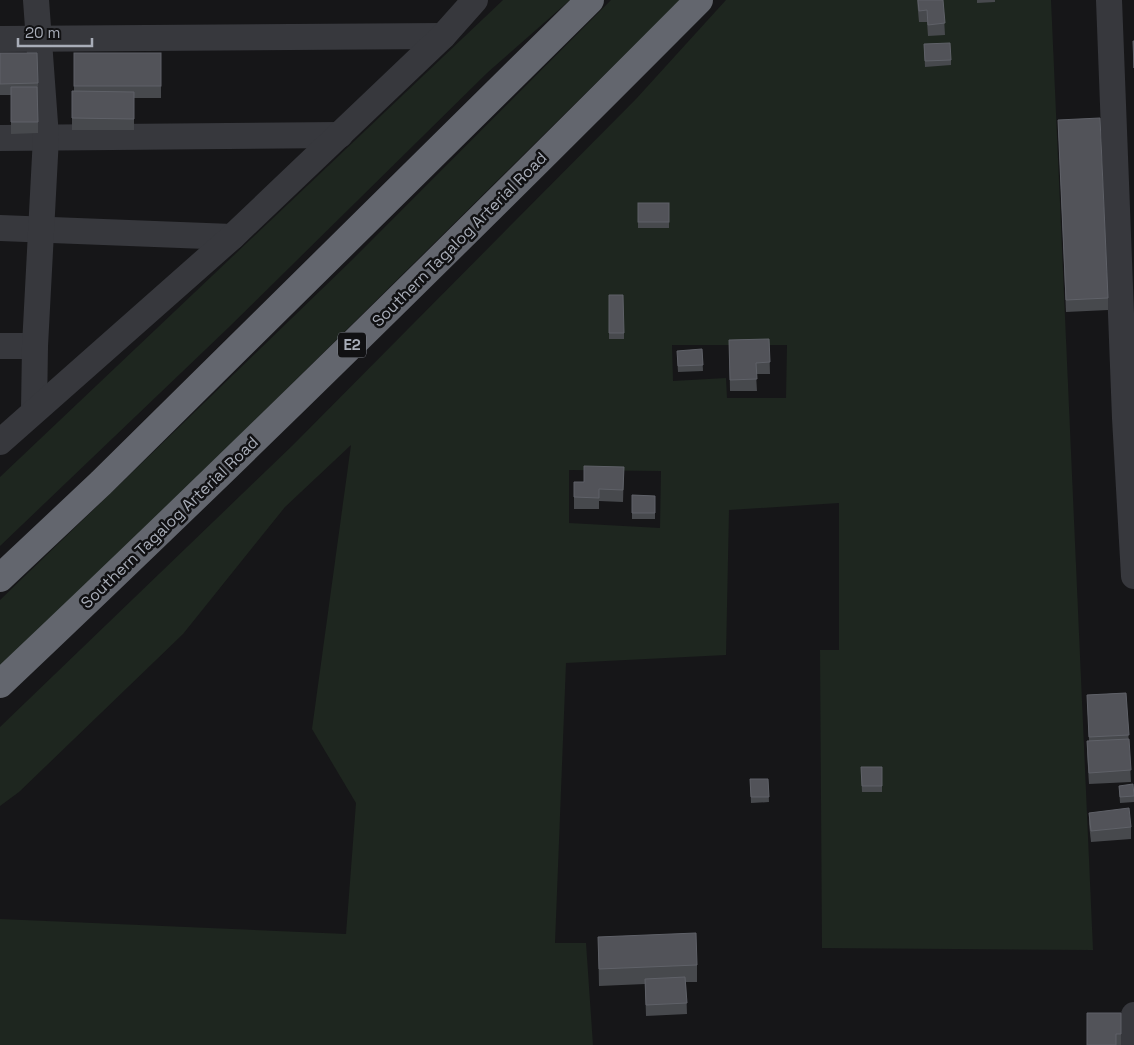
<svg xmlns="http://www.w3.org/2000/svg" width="1134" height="1045" viewBox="0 0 1134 1045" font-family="'Space Grotesk',sans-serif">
<rect width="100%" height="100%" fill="#161618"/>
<g fill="#1e261f" fill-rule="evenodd">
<polygon points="503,0 570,0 487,73 228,328 0,546 0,477"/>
<polygon points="611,0 680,0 148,526 0,667 0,600 352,260"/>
<path d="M726,0H1051L1093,950L822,948L820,650H839V503L729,510L726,655L566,663L555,943H586L593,1045H0V919L346,934L356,803L312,729L351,445L285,507L183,634L19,792L0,806V727L293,445L636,99ZM672,345H787L786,398H727L726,378L673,381ZM569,470L661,471L660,528L569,523Z"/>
</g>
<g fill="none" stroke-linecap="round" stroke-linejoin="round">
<g stroke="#37383d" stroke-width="26">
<polyline points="1109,0 1125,418 1134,576"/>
<polyline points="0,39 443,36"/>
<polyline points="0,138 340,135"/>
<polyline points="0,228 232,237"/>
<polyline points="0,346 35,346"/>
<polyline points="34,410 35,346 46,137 36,0"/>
<polyline points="0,442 232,237 443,36 475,0"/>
<polyline points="1132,1045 1134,1015"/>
</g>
<g stroke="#63666e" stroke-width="28">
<polyline points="0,578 101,483 590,0"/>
<path d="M0,684C237,460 469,231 699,0"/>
</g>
</g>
<g fill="#47494d">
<polygon points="917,0 943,0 945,35 928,36 927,22 919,22"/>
<polygon points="977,0 995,0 995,2 977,3"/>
<polygon points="924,44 951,60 951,65 925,67"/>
<polygon points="0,53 38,83 38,133 11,134 11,95 0,95"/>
<polygon points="74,53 161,53 161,98 134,98 134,130 72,130 72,91 74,91"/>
<polygon points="1058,120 1108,298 1108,310 1066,312"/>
<rect x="638" y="203" width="31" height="25"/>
<polygon points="609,295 624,333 624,339 609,339"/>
<polygon points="769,339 770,374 756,374 757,391 730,391 729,340"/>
<polygon points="702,349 703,371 678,372 677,356"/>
<polygon points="624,467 623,502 599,501 599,509 574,509 574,482 584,482"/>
<polygon points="632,495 655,496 655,519 632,519"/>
<polygon points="1126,693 1131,782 1089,784 1087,752 1087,741 1089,741 1087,695"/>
<polygon points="861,767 882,767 882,792 862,792"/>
<polygon points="750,779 768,779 769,802 751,803"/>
<polygon points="1119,786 1134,796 1134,802 1120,803"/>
<polygon points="1089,813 1131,827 1131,839 1091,842 1089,824"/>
<polygon points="598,937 697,965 697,982 686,982 687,1014 646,1016 645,984 599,986"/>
<polygon points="1121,1013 1121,1045 1087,1045"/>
</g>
<g fill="#525359" stroke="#5f6168">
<polygon points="918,0 943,0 945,23 928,25 927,10 919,11"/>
<polygon points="1133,41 1134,41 1134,68"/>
<polygon points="950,43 951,60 925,61 924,44"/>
<polygon points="0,53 37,53 38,83 0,84"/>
<rect x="74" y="53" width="87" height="33"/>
<polygon points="11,87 37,87 38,122 11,122"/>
<polygon points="72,91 134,92 134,119 72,118"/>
<polygon points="1100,118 1108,298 1066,300 1058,120"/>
<rect x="638" y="203" width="31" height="19"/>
<polygon points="609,295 623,295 624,333 609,333"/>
<polygon points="769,339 770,362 756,363 757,379 730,380 729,340"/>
<polygon points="702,349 703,365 678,366 677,351"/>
<polygon points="584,466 624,467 623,490 599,489 599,498 574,497 574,482 584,482"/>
<polygon points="632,495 655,496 655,513 632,513"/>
<polygon points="1126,693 1129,735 1089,737 1087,695"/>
<polygon points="1129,739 1131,770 1089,773 1087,741"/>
<polygon points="861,767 882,767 882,786 862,786"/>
<polygon points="750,779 768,779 769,797 751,797"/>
<polygon points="1133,784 1134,796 1120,797 1119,786"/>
<polygon points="1129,808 1131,827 1091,831 1089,813"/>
<polygon points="696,933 697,965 599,969 598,937"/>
<polygon points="685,977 687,1003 646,1005 645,979"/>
<polygon points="1087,1013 1121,1013 1121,1034 1116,1034 1116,1045 1087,1045"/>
</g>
<g text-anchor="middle" stroke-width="5" stroke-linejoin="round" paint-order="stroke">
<rect fill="#111113" stroke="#7b7e86" stroke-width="1" x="338" y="332.5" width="28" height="25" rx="4"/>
<g font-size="15" font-weight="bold" fill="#a8adb8">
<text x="352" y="350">E2</text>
</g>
<g font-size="16" fill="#a8adb8" stroke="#111113">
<text transform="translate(459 239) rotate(-45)" y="6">Southern Tagalog Arterial Road</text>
<text transform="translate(169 522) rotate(-44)" y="6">Southern Tagalog Arterial Road</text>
</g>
</g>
<path d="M18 38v8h74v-8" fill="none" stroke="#a8adb8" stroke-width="2.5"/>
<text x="25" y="38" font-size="15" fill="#a8adb8" stroke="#111113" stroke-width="4" paint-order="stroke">20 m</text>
</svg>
